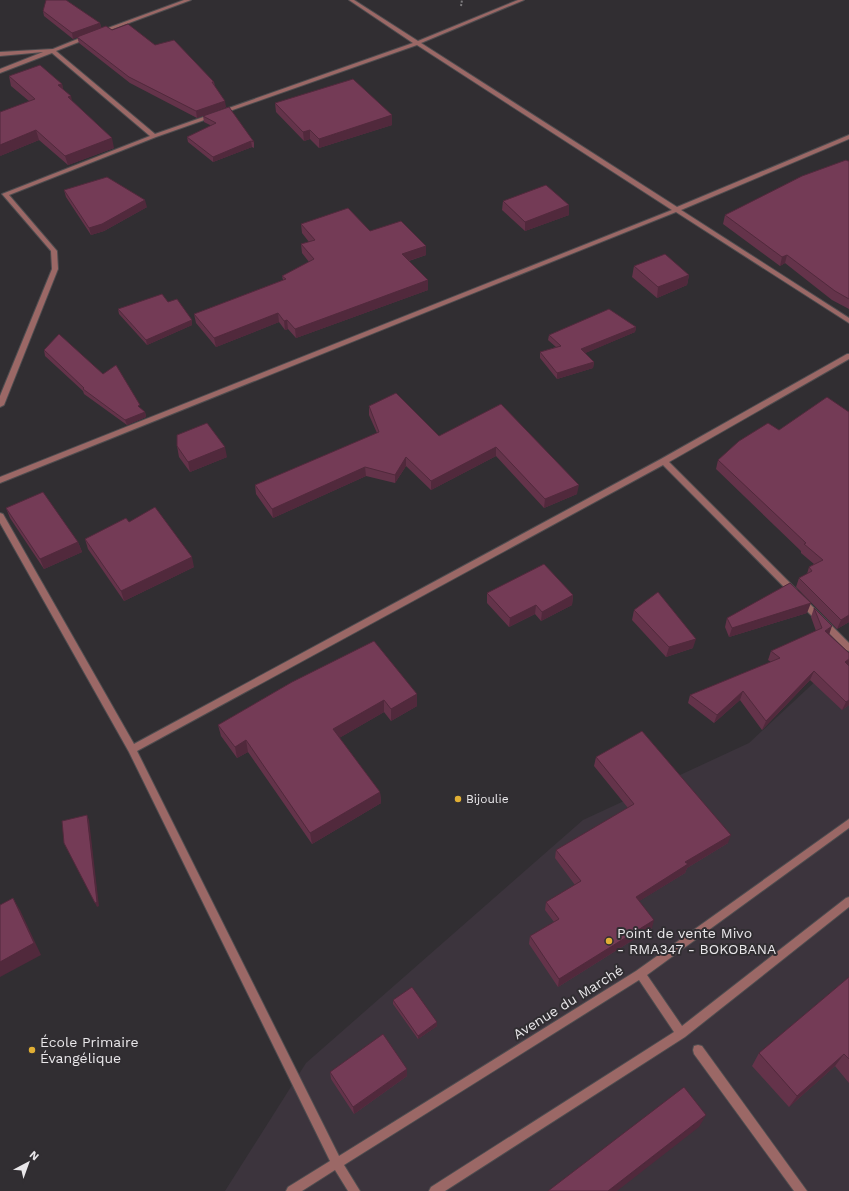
<svg xmlns="http://www.w3.org/2000/svg" width="849" height="1191" viewBox="0 0 849 1191" font-family="'Work Sans',sans-serif">
<rect width="100%" height="100%" fill="#312e32"/>
<polygon fill="#3c343d" points="849,650 849,1191 225,1191 306,1063 583,820 749,743"/>
<g fill="none" stroke-linecap="round" stroke-linejoin="round">
<defs>
<polygon id="service" points="698,1045 702,1046 807,1191 794,1191 694,1054 693,1050 694,1046"/>
<g id="minor">
<polygon points="184,0 191,0 102,33 97,32"/>
<polygon points="349,0 354,0 418,41 518,0 524,0 421,43 677,207 849,135 849,139 681,210 849,318 849,323 676,212 0,483 0,477 672,210 417,45 156,137 9,195 57,251 58,269 4,405 0,407 0,396 52,269 51,251 2,194 150,136 52,53 0,73 0,69 43,52 0,56 0,52 53,49 85,36 89,36 89,38 56,51 155,134 413,43"/>
<polygon points="847,354 849,354 849,359 669,462 796,589 797,591 796,593 790,593 663,465 137,751 339,1156 636,971 849,819 849,828 647,975 682,1026 846,898 849,897 849,907 685,1037 445,1191 429,1191 431,1187 674,1032 639,980 344,1165 360,1191 348,1191 335,1170 302,1191 286,1191 288,1187 330,1161 129,752 0,523 0,513 3,514 134,744 661,459"/>
<polygon points="801,597 804,598 849,643 849,651 846,650 798,602 797,600 798,598"/>
</g>
</defs>
<use href="#service" stroke="#4e4c4f" stroke-width="2"/>
<use href="#minor" stroke="#4e4c4f" stroke-width="2"/>
<polyline stroke="#7d7b7e" stroke-width="2" stroke-dasharray="2 1.5" stroke-linecap="butt" points="461,6 462,0"/>
<use href="#service" fill="#9b6866" fill-rule="evenodd"/>
<use href="#minor" fill="#9b6866" fill-rule="evenodd"/>
</g>
<g fill="#64334a">
<polygon points="43,11 100,23 101,28 112,30 155,45 214,82 215,87 226,107 197,118 130,83 79,43 77,37 73,39 44,16"/>
<polygon points="9,76 62,84 63,90 72,101 114,148 68,165 39,140 0,156 29,101 11,86"/>
<polygon points="275,103 392,125 319,148 310,139 304,141 276,112"/>
<polygon points="203,116 254,142 254,148 252,147 213,162 188,142 187,137 212,126 204,122"/>
<polygon points="849,161 849,309 832,300 785,263 780,266 723,224 725,215"/>
<polygon points="64,190 147,207 104,231 91,235 66,197"/>
<polygon points="503,201 569,205 569,215 525,231 502,210"/>
<polygon points="301,224 370,231 426,246 426,255 409,261 428,290 296,338 288,329 285,330 279,322 216,347 196,323 194,314 283,280 282,276 309,262 302,253 301,244 309,242 302,233"/>
<polygon points="634,266 689,275 687,285 657,298 632,277"/>
<polygon points="168,302 192,320 192,325 147,345 119,314 118,309"/>
<polygon points="636,327 635,332 585,353 594,362 593,368 557,379 540,358 540,352 556,347 548,340 549,335"/>
<polygon points="44,350 141,409 145,412 146,417 127,425 84,394 83,391 45,356"/>
<polygon points="501,404 577,494 544,508 496,456 431,490 406,466 395,483 366,476 273,518 256,494 255,485 377,433 369,415 369,406 439,436"/>
<polygon points="849,412 849,622 837,629 796,587 799,578 807,574 809,567 814,564 801,553 801,551 716,469 718,460 779,430"/>
<polygon points="177,446 227,457 190,472 179,457"/>
<polygon points="6,508 78,542 82,552 44,569 10,518"/>
<polygon points="129,522 194,567 124,601 88,549 85,539"/>
<polygon points="487,593 573,595 572,605 541,621 535,614 509,627 487,603"/>
<polygon points="814,608 829,634 849,653 849,705 842,710 810,680 762,730 740,700 714,723 688,703 690,695 771,662 768,660 771,651 816,631 811,617"/>
<polygon points="634,610 693,648 666,657 632,620"/>
<polygon points="807,613 729,637 725,627 727,618"/>
<polygon points="292,682 417,706 391,721 384,712 339,738 380,792 381,803 312,844 248,752 237,758 221,736 218,725"/>
<polygon points="596,757 728,843 687,868 685,873 639,901 652,928 558,987 529,944 530,936 554,922 545,910 546,902 575,885 555,858 556,850 628,808 594,766"/>
<polygon points="849,977 849,1083 835,1066 789,1107 752,1066 759,1053"/>
<polygon points="393,1000 437,1022 437,1026 418,1039 393,1004"/>
<polygon points="407,1069 407,1076 354,1114 331,1079 330,1072"/>
</g>
<g fill="#51293c">
<polygon points="100,23 101,28 73,39 72,33"/>
<polygon points="62,84 64,93 58,85"/>
<polygon points="71,96 73,105 68,97"/>
<polygon points="225,101 226,107 197,118 196,111"/>
<polygon points="392,115 392,125 319,148 319,139"/>
<polygon points="36,130 39,140 0,156 0,145"/>
<polygon points="310,130 310,139 304,141 303,132"/>
<polygon points="112,138 114,148 68,165 65,156"/>
<polygon points="251,141 252,147 213,162 213,157"/>
<polygon points="145,200 147,207 104,231 91,235 89,228"/>
<polygon points="569,205 569,215 525,231 525,222"/>
<polygon points="426,246 426,255 402,263 402,254"/>
<polygon points="787,255 785,263 780,266 782,257"/>
<polygon points="689,275 687,285 657,298 658,287"/>
<polygon points="428,280 428,290 296,338 295,329"/>
<polygon points="278,313 279,322 216,347 214,338"/>
<polygon points="192,320 192,325 147,345 146,340"/>
<polygon points="287,320 288,329 285,330 284,321"/>
<polygon points="636,327 635,332 581,355 581,349"/>
<polygon points="594,362 593,368 557,379 557,373"/>
<polygon points="145,412 146,417 127,425 125,420"/>
<polygon points="225,447 227,457 190,472 188,462"/>
<polygon points="496,447 496,456 431,490 431,481"/>
<polygon points="406,457 406,466 395,483 395,475"/>
<polygon points="365,467 366,476 273,518 272,509"/>
<polygon points="579,485 577,494 544,508 545,499"/>
<polygon points="78,542 82,552 44,569 40,559"/>
<polygon points="192,557 194,567 124,601 121,591"/>
<polygon points="573,595 572,605 541,621 542,612"/>
<polygon points="811,603 807,613 729,637 732,628"/>
<polygon points="536,605 535,614 509,627 510,618"/>
<polygon points="849,615 849,622 837,629 841,620"/>
<polygon points="832,626 829,635 825,631"/>
<polygon points="696,639 693,648 666,657 669,647"/>
<polygon points="849,659 849,665 841,670 845,662"/>
<polygon points="814,671 810,680 762,730 766,721"/>
<polygon points="743,691 740,700 714,723 717,715"/>
<polygon points="417,694 417,706 391,721 391,709"/>
<polygon points="384,700 384,712 334,741 333,729"/>
<polygon points="849,700 849,705 842,710 846,702"/>
<polygon points="246,740 248,752 237,758 235,747"/>
<polygon points="380,792 381,803 312,844 310,833"/>
<polygon points="87,815 89,820 99,906 97,907 95,903"/>
<polygon points="731,835 728,843 687,868 685,873 633,905 636,897 685,862"/>
<polygon points="13,898 20,910 41,955 0,977 0,962"/>
<polygon points="654,920 652,928 558,987 559,979"/>
<polygon points="437,1022 437,1026 418,1039 418,1036"/>
<polygon points="844,1054 835,1066 789,1107 797,1096"/>
<polygon points="407,1069 407,1076 354,1114 353,1107"/>
<polygon points="706,1115 699,1127 617,1191 608,1191"/>
</g>
<g fill="#743b56" stroke="#51293c">
<polygon points="46,0 66,0 100,23 72,33 43,11"/>
<polygon points="128,24 155,45 174,40 214,82 212,82 225,101 196,111 129,77 77,37 106,26 112,30"/>
<polygon points="40,65 62,84 58,85 71,96 68,97 112,138 65,156 36,130 0,145 0,112 35,99 9,76"/>
<polygon points="353,79 392,115 319,139 310,130 303,132 275,103"/>
<polygon points="229,107 254,142 251,141 213,157 187,137 216,123 203,116"/>
<polygon points="846,160 848,161 849,161 849,299 835,291 787,255 782,257 725,215 802,176"/>
<polygon points="107,177 145,200 102,224 89,228 64,190"/>
<polygon points="546,185 569,205 525,222 503,201"/>
<polygon points="348,208 370,231 401,221 426,246 402,254 428,280 295,329 287,320 284,321 278,313 214,338 194,314 286,279 282,276 314,259 301,244 315,240 301,224"/>
<polygon points="665,254 689,275 658,287 634,266"/>
<polygon points="162,294 168,302 177,299 192,320 146,340 118,309"/>
<polygon points="609,309 636,327 581,349 594,362 557,373 540,352 561,346 549,335"/>
<polygon points="59,334 103,374 116,365 140,405 138,406 145,412 125,420 83,389 84,388 44,350"/>
<polygon points="396,393 439,436 501,404 579,485 545,499 496,447 431,481 406,457 395,475 365,467 272,509 255,485 379,432 369,406"/>
<polygon points="827,397 849,412 849,615 841,620 799,578 812,571 809,567 823,560 804,544 806,543 718,460 739,441 768,423 779,430"/>
<polygon points="207,423 225,447 188,462 177,446 177,435"/>
<polygon points="43,492 78,542 40,559 6,508"/>
<polygon points="155,507 192,557 121,591 85,539 126,518 129,522"/>
<polygon points="544,564 573,595 542,612 536,605 510,618 487,593"/>
<polygon points="790,583 811,603 732,628 727,618"/>
<polygon points="658,592 696,639 669,647 634,610"/>
<polygon points="814,608 832,626 825,631 849,653 849,659 845,662 849,666 849,700 846,702 814,671 766,721 743,691 717,715 690,695 780,658 771,651 822,628"/>
<polygon points="374,641 417,694 391,709 384,700 333,729 380,792 310,833 246,740 235,747 218,725 292,682"/>
<polygon points="642,731 731,835 685,862 688,864 636,897 654,920 559,979 530,936 559,919 546,902 581,881 556,850 634,804 596,757"/>
<polygon points="87,815 97,902 95,903 64,843 62,821"/>
<polygon points="13,898 34,943 0,962 0,905"/>
<polygon points="849,977 849,1059 844,1054 797,1096 759,1053"/>
<polygon points="412,987 437,1022 418,1036 393,1000"/>
<polygon points="383,1034 407,1069 353,1107 330,1072"/>
<polygon points="684,1087 706,1115 608,1191 548,1191"/>
</g>
<g fill="#e1af34" stroke="#312e32" stroke-width="1.5">
<circle cx="458" cy="799" r="4"/>
<circle cx="609" cy="941" r="4"/>
<circle cx="32" cy="1050" r="4"/>
</g>
<g text-anchor="middle" stroke-width="4" stroke-linejoin="round" paint-order="stroke">
<g font-size="12" fill="#e9e7ea" stroke="#312e32" text-anchor="start">
<text x="466" y="803">Bijoulie</text>
</g>
<g font-size="14" fill="#e9e7ea" stroke="#312e32" text-anchor="start">
<text x="617" y="938">Point de vente Mivo<tspan x="617" dy="16">- RMA347 - BOKOBANA</tspan></text>
<text x="40" y="1047">École Primaire<tspan x="40" dy="16">Évangélique</tspan></text>
</g>
<g font-size="14" fill="#e9e7ea" stroke="#312e32">
<text transform="translate(568 1002) rotate(-32)" y="5">Avenue du Marché</text>
</g>
</g>
<g transform="translate(28 1163) rotate(41)" stroke="#312e32" stroke-width="3" paint-order="stroke">
<path d="M0-3L7 15L0 10L-7 15Z" fill="#e9e7ea"/>
<text y="-6" font-size="11" font-weight="bold" text-anchor="middle" fill="#e9e7ea">N</text>
</g>
</svg>
